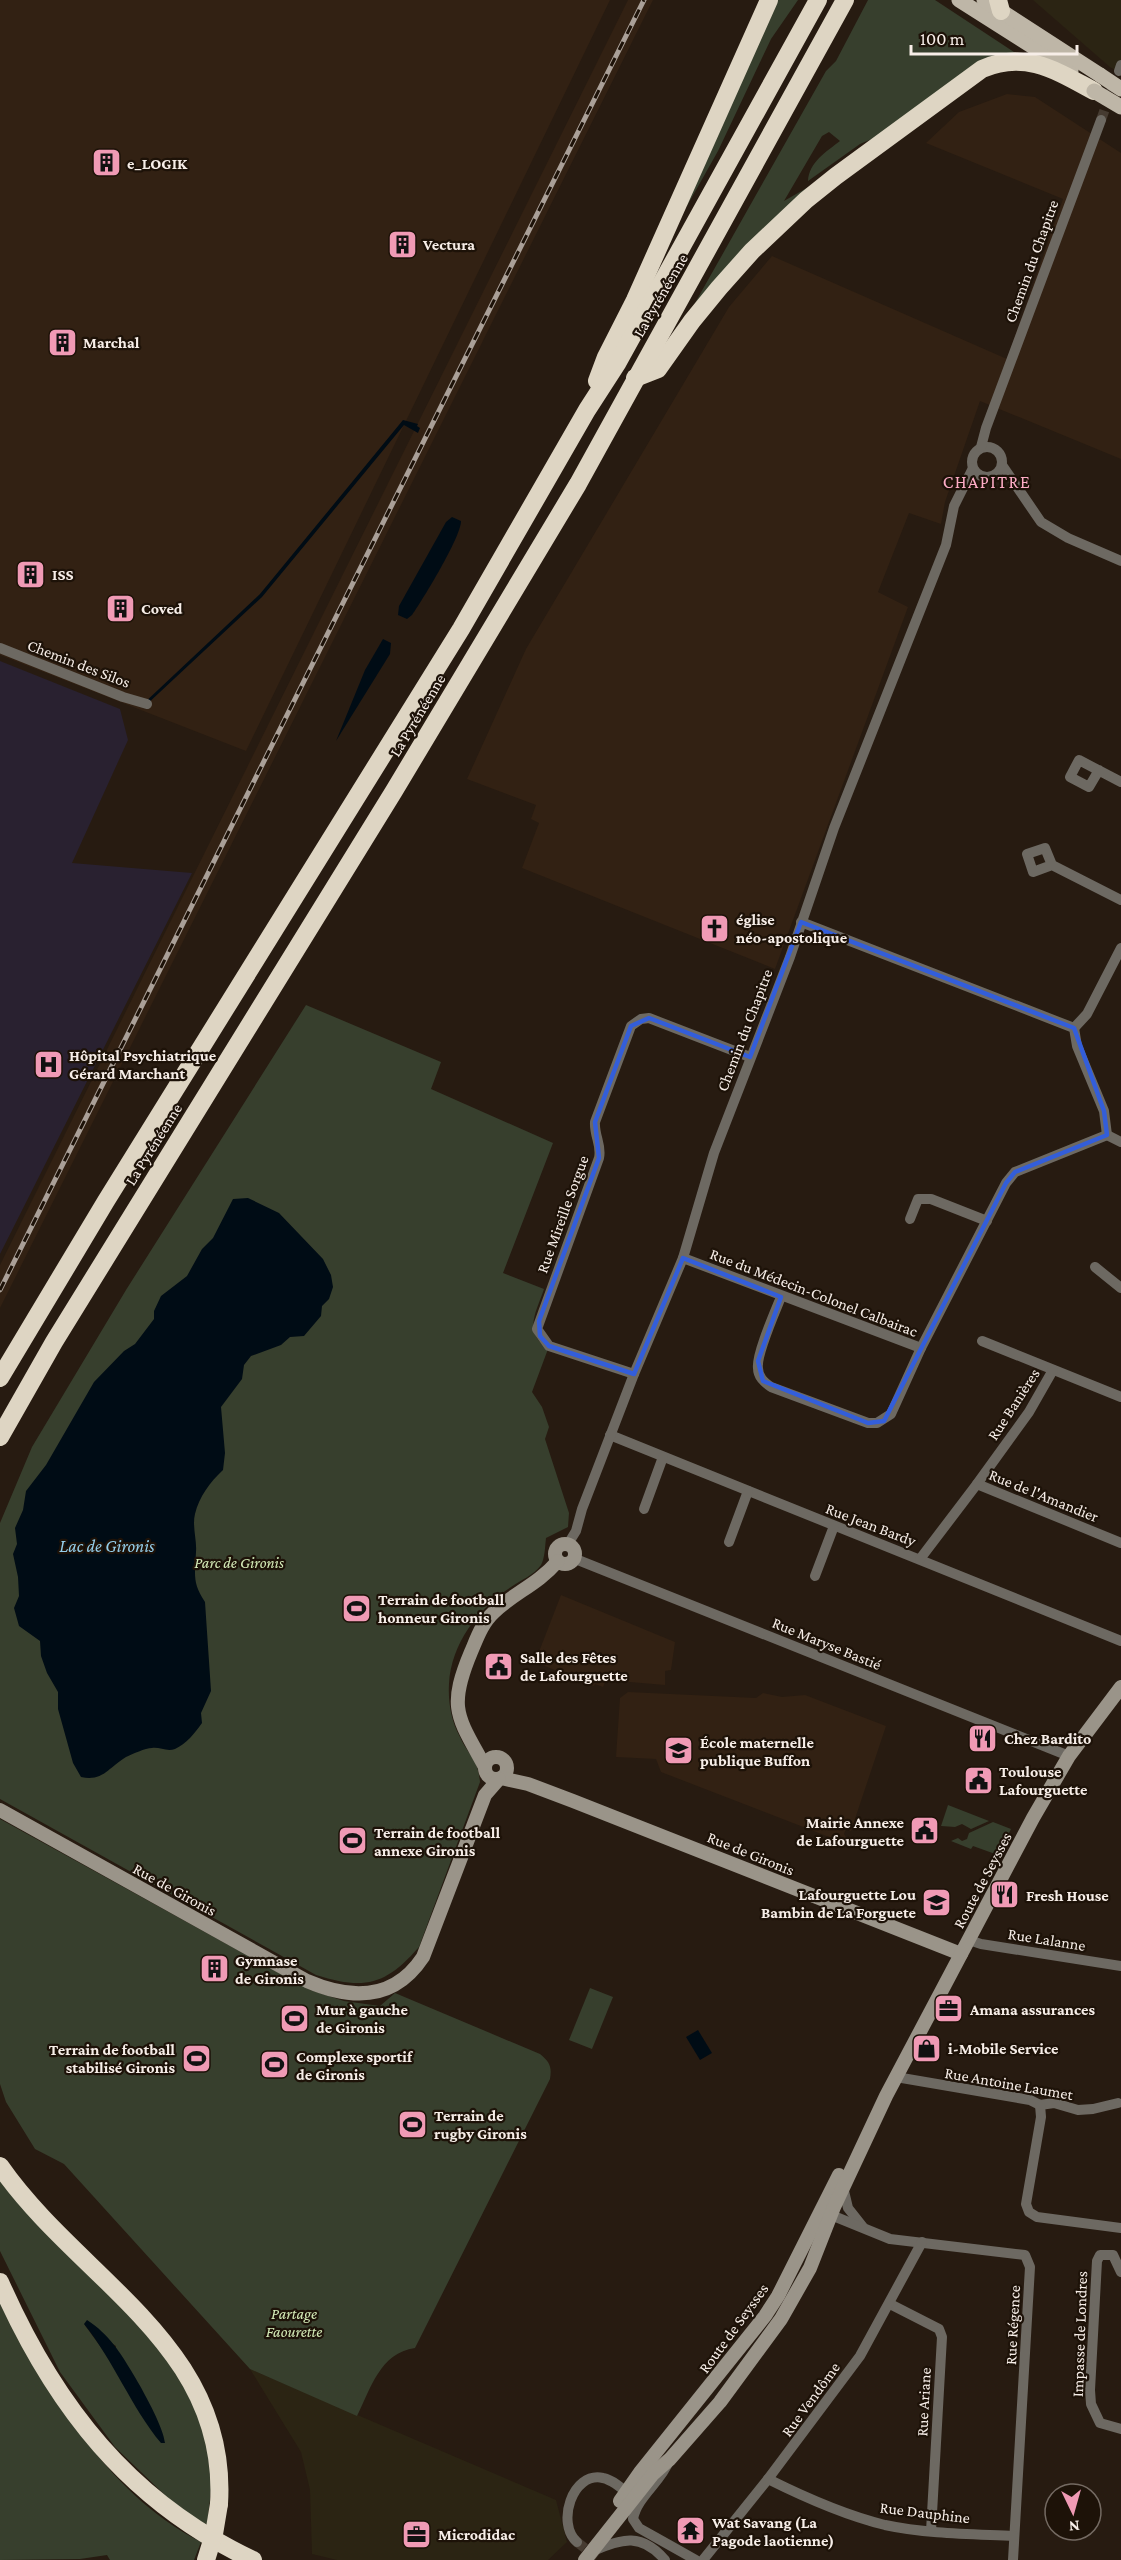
<svg xmlns="http://www.w3.org/2000/svg" width="1121" height="2560" viewBox="0 0 1121 2560" font-family="'Crimson Pro',serif">
<rect width="100%" height="100%" fill="#271b11"/>
<g fill="#2b2413">
<polygon points="1033,0 1121,0 1121,73 1110,67"/>
<polygon points="250,2369 556,2500 567,2542 548,2560 337,2560 312,2554 310,2490 301,2452"/>
</g>
<g fill="#322113">
<polygon points="0,0 610,0 246,751 0,655"/>
<polygon points="628,0 653,0 0,1308 0,1265"/>
<polygon points="1007,94 1035,97 1121,153 1121,459 980,401 945,502 941,524 909,513 878,592 908,607 775,969 522,868 539,823 531,819 536,805 467,779 526,649 729,307 772,256 1007,359 1063,199 926,143 959,112"/>
<polygon points="561,1595 675,1642 671,1670 665,1671 665,1685 606,1680 603,1687 595,1684 594,1686 535,1662"/>
<polygon points="628,1692 756,1698 763,1693 782,1697 805,1695 886,1726 851,1831 846,1829 844,1834 847,1839 842,1842 661,1772 656,1759 616,1757 620,1698"/>
</g>
<polygon fill="#292130" points="0,661 120,709 128,740 72,863 192,873 0,1254"/>
<g fill="#373f2d" fill-rule="evenodd">
<polygon points="775,0 798,0 771,39 718,151 687,206 684,205"/>
<path d="M868,0H935L1017,54L881,135L860,144L808,181C809,162 826,152 840,141L829,132L822,136L784,201L824,178L695,303L826,71L836,61Z"/>
<path d="M306,1005L441,1062L431,1089L553,1143L503,1273L544,1289C536,1313 523,1331 548,1349L532,1392L542,1407L549,1427L545,1439L569,1513L568,1527L546,1538C545,1546 545,1558 541,1565C534,1575 521,1580 511,1587C479,1608 451,1643 449,1684C448,1702 451,1721 460,1737C469,1757 478,1758 480,1782L419,1947C385,1986 364,1990 316,1975L0,1799V1523L32,1447L126,1290Z"/>
<polygon points="948,1805 989,1821 971,1829 962,1824 955,1827 941,1826"/>
<path d="M0,1819L310,1990L344,2001L380,2006L395,1993L540,2054C550,2062 552,2067 550,2079L415,2348C380,2353 371,2388 357,2416L250,2369L64,2164L35,2149L6,2102L0,2084Z"/>
<polygon points="993,1822 1011,1829 998,1855 973,1846 971,1849 951,1841 958,1838 962,1841 967,1839 969,1833"/>
<polygon points="590,1988 613,1997 592,2049 569,2040"/>
<path d="M0,2178C31,2210 61,2242 92,2274C141,2326 195,2379 210,2451C214,2474 210,2501 207,2524L199,2522L167,2497L115,2447L60,2372L0,2251ZM84,2324L116,2346V2368Z"/>
<path d="M0,2300C54,2393 101,2490 201,2542L194,2560H110L107,2555L80,2559L0,2560Z"/>
</g>
<g fill="#000c15">
<polygon points="403,420 418,424 417,426 420,428 418,433 404,425 262,597 145,706 142,705 260,594"/>
<path d="M452,517L461,521C461,537 423,599 412,615L407,619L398,615L399,606L446,522Z"/>
<polygon points="383,639 391,643 390,654 336,741 365,670"/>
<path d="M248,1198L279,1213L323,1259L331,1275L333,1287L329,1299L322,1306L321,1316L304,1336L290,1337L281,1345L251,1356L244,1365L242,1379L221,1407L225,1453L223,1470C210,1482 199,1497 195,1514C192,1526 197,1540 196,1552C195,1574 192,1583 205,1602L211,1691L201,1713L202,1723C195,1733 186,1744 175,1749C167,1752 160,1747 152,1748C145,1748 133,1754 126,1757C109,1767 103,1782 81,1777L73,1763L58,1709V1692L47,1673L41,1656L40,1641L19,1626L14,1608L19,1596L18,1577L13,1554L17,1544L15,1528L23,1510L26,1491L46,1465L94,1382L124,1351L135,1344L154,1319V1311L161,1296L187,1276L202,1249L213,1238L233,1199Z"/>
<polygon points="698,2030 712,2053 700,2060 686,2037"/>
<path d="M87,2320C98,2327 106,2335 114,2345C127,2361 164,2424 165,2443H161C131,2407 114,2361 84,2324Z"/>
</g>
<g fill="none" stroke-linecap="round" stroke-linejoin="round">
<g stroke="#463b31" stroke-width="10" stroke-dasharray="10 5" stroke-linecap="butt">
<polyline points="1101,120 1116,78"/>
<polyline points="577,2542 600,2560"/>
</g>
<g stroke="#6d6962" stroke-width="10">
<polyline points="1119,71 1121,65"/>
<circle cx="987" cy="462" r="15"/>
<polyline points="981,447 986,428 1101,120"/>
<polyline points="1002,465 1041,522 1068,538 1121,561"/>
<polyline points="0,648 123,697 147,704"/>
<polyline points="1099,770 1089,787 1070,777 1079,760 1121,782"/>
<polyline points="1052,865 1033,872 1027,854 1045,848 1052,865 1121,900"/>
<polyline points="801,922 1074,1028 1077,1046 1104,1111 1107,1135"/>
<polyline points="1074,1028 1087,1014 1121,948"/>
<polyline points="1107,1135 1121,1142"/>
<polyline points="910,1219 918,1199 931,1199 987,1221"/>
<polyline points="683,1258 921,1348"/>
<polyline points="1095,1267 1121,1288"/>
<path d="M781,1297C775,1312 756,1355 758,1368C758,1377 764,1382 771,1387L868,1423H877L891,1414L921,1348L1006,1183L1015,1172L1107,1135"/>
<polyline points="982,1341 1121,1397"/>
<path d="M634,1374L549,1346L537,1329L599,1158C602,1145 594,1136 595,1122L631,1026L641,1019L649,1018L750,1057"/>
<polyline points="610,1435 1121,1641"/>
<polyline points="977,1484 1029,1412 1053,1370"/>
<polyline points="644,1509 663,1457"/>
<polyline points="729,1542 748,1491"/>
<polyline points="568,1544 576,1531 582,1509 634,1374 683,1258 714,1153 790,957 834,828 946,545 954,506 973,468"/>
<polyline points="573,1558 1069,1756"/>
<polyline points="920,1559 977,1484 1121,1543"/>
<polyline points="815,1576 834,1526"/>
<polyline points="969,1940 981,1944 1121,1966"/>
<polyline points="896,2077 1030,2100 1040,2105 1054,2103 1078,2110 1093,2109 1118,2103"/>
<polyline points="1040,2105 1041,2117 1026,2204 1029,2212 1037,2217 1121,2228"/>
<polyline points="843,2187 848,2208 863,2227"/>
<polyline points="829,2210 831,2215 890,2239 1025,2255 1030,2267 1013,2560"/>
<polyline points="1121,2272 1113,2255 1100,2255 1097,2261 1090,2390 1091,2404 1100,2423 1121,2429"/>
<polyline points="890,2304 939,2329 942,2337 931,2531"/>
<path d="M669,2461C661,2482 637,2497 633,2519L639,2528L696,2560"/>
<path d="M768,2479C806,2498 844,2515 885,2525C927,2534 971,2534 1014,2536"/>
<path d="M577,2542C556,2524 572,2471 603,2478C613,2480 623,2489 631,2496"/>
<path d="M593,2551C622,2538 642,2533 665,2560"/>
<polyline points="703,2560 768,2479 860,2356 922,2242"/>
</g>
<g stroke="#9a9489" stroke-width="14">
<circle cx="565" cy="1554" r="10"/>
<circle cx="496" cy="1768" r="11"/>
<path d="M485,1767C458,1717 447,1709 471,1652C477,1638 482,1623 494,1612C515,1592 537,1585 558,1561"/>
<polyline points="501,1778 528,1784 573,1801 961,1954"/>
<path d="M0,1810L307,1981C351,2000 394,2001 423,1957L485,1795L499,1779"/>
<polyline points="620,2501 641,2471 765,2316 778,2296 839,2175"/>
<polyline points="585,2560 653,2474 670,2459 720,2402 781,2319 810,2268 834,2207 886,2096 1033,1818 1069,1756 1121,1687"/>
</g>
<g stroke="#beb6a7" stroke-width="15">
<polyline points="959,0 1071,71"/>
<polyline points="984,0 1100,75"/>
</g>
<g stroke="#ded5c3" stroke-width="18">
<polyline points="998,0 1001,11"/>
<path d="M635,378L658,369L692,321L719,288L752,251L806,200L836,176L982,69C1025,50 1057,71 1094,91"/>
<polyline points="597,381 606,357 635,300 769,0"/>
<polyline points="0,1378 106,1201 461,629 587,410 618,362 818,0"/>
<polyline points="0,1437 54,1342 394,791 578,484 845,0"/>
<path d="M0,2166C79,2280 229,2345 219,2504"/>
<path d="M0,2282C54,2405 129,2502 253,2560"/>
</g>
<defs>
<polyline id="rail" points="0,1290 644,0"/>
</defs>
<use href="#rail" stroke="#aaa098" stroke-width="5"/>
<use href="#rail" stroke="#1d1208" stroke-width="3" stroke-dasharray="9" stroke-linecap="butt"/>
<g stroke="#beb6a7" stroke-width="15">
<polyline points="1100,75 1121,89"/>
<polyline points="1094,91 1121,107"/>
</g>
<polyline stroke="#ded5c3" stroke-width="18" points="206,2560 214,2534 219,2504"/>
</g>
<path fill="none" stroke="#335eda" stroke-width="4.5" stroke-linejoin="round" d="M801,922L1074,1028L1104,1111L1107,1135L1015,1172L1006,1183L884,1421L868,1423L763,1381L758,1361L781,1297L683,1258L634,1374L549,1346L540,1336L539,1321L599,1158L595,1122L631,1026L649,1018L750,1057Z"/>
<defs>
<symbol id="building-square" viewBox="-11 -11 22 22"><rect x="-9" y="-9" width="18" height="18" rx="4" fill="#f09ab5" stroke="#1d1208"/><path d="M-4-6H4V6H1V3H-1V6H-4ZM-2.5-4.3h1.7v1.8h-1.7ZM.8-4.3h1.7v1.8H.8ZM-2.5-1h1.7V.8h-1.7ZM.8-1h1.7V.8H.8Z" fill="#111"/></symbol>
<symbol id="church-square" viewBox="-11 -11 22 22"><rect x="-9" y="-9" width="18" height="18" rx="4" fill="#f09ab5" stroke="#1d1208"/><path d="M-1.2-6h2.4v3.5h3.3v2.4h-3.3V6h-2.4V-.1h-3.3v-2.4h3.3Z" fill="#111"/></symbol>
<symbol id="hospital-square" viewBox="-11 -11 22 22"><rect x="-9" y="-9" width="18" height="18" rx="4" fill="#f09ab5" stroke="#1d1208"/><path d="M-5-5h3v3.5h4V-5h3V5h-3V1.5h-4V5h-3Z" fill="#111"/></symbol>
<symbol id="stadium-square" viewBox="-11 -11 22 22"><rect x="-9" y="-9" width="18" height="18" rx="4" fill="#f09ab5" stroke="#1d1208"/><path d="M0-5a6.5 5 0 1 0 0 10a6.5 5 0 1 0 0-10ZM-3.5-1.8h7v3.6h-7Z" fill="#111"/></symbol>
<symbol id="civic-square" viewBox="-11 -11 22 22"><rect x="-9" y="-9" width="18" height="18" rx="4" fill="#f09ab5" stroke="#1d1208"/><path d="M-.6-6.5H3V-4.5H.6V-3L4-1V1h2V6H-6V1h2V-1L-.6-3ZM-1.2 2.5V6h2.4V2.5Z" fill="#111"/></symbol>
<symbol id="restaurant-square" viewBox="-11 -11 22 22"><rect x="-9" y="-9" width="18" height="18" rx="4" fill="#f09ab5" stroke="#1d1208"/><path d="M-5-6h1v4h1v-4h1v4h1v-4h1v5L-1.5 .5V6h-2V.5L-5-1ZM5-6V6H3V1.5H1.5Q1.5-4 5-6Z" fill="#111"/></symbol>
<symbol id="school-square" viewBox="-11 -11 22 22"><rect x="-9" y="-9" width="18" height="18" rx="4" fill="#f09ab5" stroke="#1d1208"/><path d="M0-5L7-2L0 1L-7-2ZM-4 1L0 2.5L4 1V4Q0 6-4 4Z" fill="#111"/></symbol>
<symbol id="office-square" viewBox="-11 -11 22 22"><rect x="-9" y="-9" width="18" height="18" rx="4" fill="#f09ab5" stroke="#1d1208"/><path d="M-6-3h4V-5.5h4V-3h4V5H-6ZM-1-4.5V-3h2v-1.5ZM-6 0V1H6V0Z" fill="#111"/></symbol>
<symbol id="shop-square" viewBox="-11 -11 22 22"><rect x="-9" y="-9" width="18" height="18" rx="4" fill="#f09ab5" stroke="#1d1208"/><path d="M-5-2.5h2.3a2.7 3.5 0 0 1 5.4 0H5L5.5 6h-11ZM-1.5-2.5h3a1.5 2.3 0 0 0-3 0Z" fill="#111"/></symbol>
<symbol id="temple-square" viewBox="-11 -11 22 22"><rect x="-9" y="-9" width="18" height="18" rx="4" fill="#f09ab5" stroke="#1d1208"/><path d="M0-6L5-2H3V0L6.5 2.5H4V6H1.5V3h-3V6H-4V2.5H-6.5L-3 0V-2H-5Z" fill="#111"/></symbol>
</defs>
<g fill-rule="evenodd">
<use href="#building-square" x="90" y="146" width="33" height="33"/>
<use href="#building-square" x="386" y="228" width="33" height="33"/>
<use href="#building-square" x="46" y="326" width="33" height="33"/>
<use href="#building-square" x="14" y="558" width="33" height="33"/>
<use href="#building-square" x="104" y="592" width="33" height="33"/>
<use href="#church-square" x="698" y="912" width="33" height="33"/>
<use href="#hospital-square" x="32" y="1048" width="33" height="33"/>
<use href="#stadium-square" x="340" y="1592" width="33" height="33"/>
<use href="#civic-square" x="482" y="1650" width="33" height="33"/>
<use href="#restaurant-square" x="966" y="1722" width="33" height="33"/>
<use href="#school-square" x="662" y="1734" width="33" height="33"/>
<use href="#civic-square" x="962" y="1764" width="33" height="33"/>
<use href="#civic-square" x="908" y="1814" width="33" height="33"/>
<use href="#stadium-square" x="336" y="1824" width="33" height="33"/>
<use href="#restaurant-square" x="988" y="1878" width="33" height="33"/>
<use href="#school-square" x="920" y="1886" width="33" height="33"/>
<use href="#building-square" x="198" y="1952" width="33" height="33"/>
<use href="#office-square" x="932" y="1992" width="33" height="33"/>
<use href="#stadium-square" x="278" y="2002" width="33" height="33"/>
<use href="#shop-square" x="910" y="2032" width="33" height="33"/>
<use href="#stadium-square" x="180" y="2042" width="33" height="33"/>
<use href="#stadium-square" x="258" y="2048" width="33" height="33"/>
<use href="#stadium-square" x="396" y="2108" width="33" height="33"/>
<use href="#temple-square" x="674" y="2514" width="33" height="33"/>
<use href="#office-square" x="400" y="2518" width="33" height="33"/>
</g>
<g text-anchor="middle" stroke-width="4.5" stroke-linejoin="round" paint-order="stroke">
<g font-size="16" font-weight="bold" fill="#f7eee8" stroke="#1d1208" text-anchor="start">
<text x="127" y="169">e_LOGIK</text>
<text x="423" y="250">Vectura</text>
<text x="83" y="348">Marchal</text>
<text x="52" y="580">ISS</text>
<text x="141" y="614">Coved</text>
<text x="736" y="925">église<tspan x="736" dy="18">néo-apostolique</tspan></text>
<text x="69" y="1061">Hôpital Psychiatrique<tspan x="69" dy="18">Gérard Marchant</tspan></text>
<text x="378" y="1605">Terrain de football<tspan x="378" dy="18">honneur Gironis</tspan></text>
<text x="520" y="1663">Salle des Fêtes<tspan x="520" dy="18">de Lafourguette</tspan></text>
<text x="1004" y="1744">Chez Bardito</text>
<text x="700" y="1748">École maternelle<tspan x="700" dy="18">publique Buffon</tspan></text>
<text x="999" y="1777">Toulouse<tspan x="999" dy="18">Lafourguette</tspan></text>
<text x="904" y="1828" text-anchor="end">Mairie Annexe<tspan x="904" dy="18">de Lafourguette</tspan></text>
<text x="374" y="1838">Terrain de football<tspan x="374" dy="18">annexe Gironis</tspan></text>
<text x="916" y="1900" text-anchor="end">Lafourguette Lou<tspan x="916" dy="18">Bambin de La Forguete</tspan></text>
<text x="1026" y="1901">Fresh House</text>
<text x="235" y="1966">Gymnase<tspan x="235" dy="18">de Gironis</tspan></text>
<text x="316" y="2015">Mur à gauche<tspan x="316" dy="18">de Gironis</tspan></text>
<text x="970" y="2015">Amana assurances</text>
<text x="948" y="2054">i-Mobile Service</text>
<text x="175" y="2055" text-anchor="end">Terrain de football<tspan x="175" dy="18">stabilisé Gironis</tspan></text>
<text x="296" y="2062">Complexe sportif<tspan x="296" dy="18">de Gironis</tspan></text>
<text x="434" y="2121">Terrain de<tspan x="434" dy="18">rugby Gironis</tspan></text>
<text x="712" y="2528">Wat Savang (La<tspan x="712" dy="18">Pagode laotienne)</tspan></text>
<text x="438" y="2540">Microdidac</text>
</g>
<g font-size="16" fill="#f7eee8" stroke="#1d1208">
<text transform="translate(1031 261) rotate(-70)" y="6">Chemin du Chapitre</text>
<text transform="translate(660 295) rotate(-60)" y="6">La Pyrénéenne</text>
<text transform="translate(79 663) rotate(21)" y="6">Chemin des Silos</text>
<text transform="translate(417 715) rotate(-59)" y="6">La Pyrénéenne</text>
<text transform="translate(744 1030) rotate(-69)" y="6">Chemin du Chapitre</text>
<text transform="translate(153 1144) rotate(-58)" y="6">La Pyrénéenne</text>
<text transform="translate(562 1214) rotate(-70)" y="6">Rue Mireille Sorgue</text>
<text transform="translate(814 1292) rotate(21)" y="6">Rue du Médecin-Colonel Calbairac</text>
<text transform="translate(1013 1404) rotate(-57)" y="6">Rue Banières</text>
<text transform="translate(1044 1495) rotate(22)" y="6">Rue de l'Amandier</text>
<text transform="translate(871 1524) rotate(21)" y="6">Rue Jean Bardy</text>
<text transform="translate(827 1643) rotate(22)" y="6">Rue Maryse Bastié</text>
<text transform="translate(751 1853) rotate(22)" y="6">Rue de Gironis</text>
<text transform="translate(982 1880) rotate(-62)" y="6">Route de Seysses</text>
<text transform="translate(175 1889) rotate(29)" y="6">Rue de Gironis</text>
<text transform="translate(1047 1939) rotate(9)" y="6">Rue Lalanne</text>
<text transform="translate(1009 2083) rotate(10)" y="6">Rue Antoine Laumet</text>
<text transform="translate(1012 2325) rotate(-87)" y="6">Rue Régence</text>
<text transform="translate(733 2328) rotate(-54)" y="6">Route de Seysses</text>
<text transform="translate(1079 2334) rotate(-88)" y="6">Impasse de Londres</text>
<text transform="translate(810 2399) rotate(-54)" y="6">Rue Vendôme</text>
<text transform="translate(923 2402) rotate(-87)" y="6">Rue Ariane</text>
<text transform="translate(925 2512) rotate(7)" y="6">Rue Dauphine</text>
</g>
<g font-size="16" font-style="italic" fill="#d4ebb7" stroke="#1d1208">
<text x="239" y="1568">Parc de Gironis</text>
<text x="294" y="2319">Partage<tspan x="294" dy="18">Faourette</tspan></text>
</g>
<g font-size="18" letter-spacing="1.5" fill="#fdacc5" stroke="#1d1208">
<text x="987" y="488">CHAPITRE</text>
</g>
<g font-size="18" font-style="italic" fill="#94ceeb" stroke="#1d1208">
<text x="107" y="1552">Lac de Gironis</text>
</g>
</g>
<g transform="translate(1073 2512) rotate(175)"><circle r="28" fill="#1d1208" stroke="#746a62" stroke-width="1.5"/>
<path d="M0-4.5L10 22L0 15L-10 22Z" fill="#f09ab5"/>
<text y="-9" font-size="16" font-weight="bold" text-anchor="middle" fill="#f7eee8">N</text>
</g>
<path d="M911 45v9h166v-9" fill="none" stroke="#f7eee8" stroke-width="3"/>
<text x="920" y="45" font-size="18" fill="#f7eee8" stroke="#1d1208" stroke-width="4.5" paint-order="stroke">100 m</text>
</svg>
